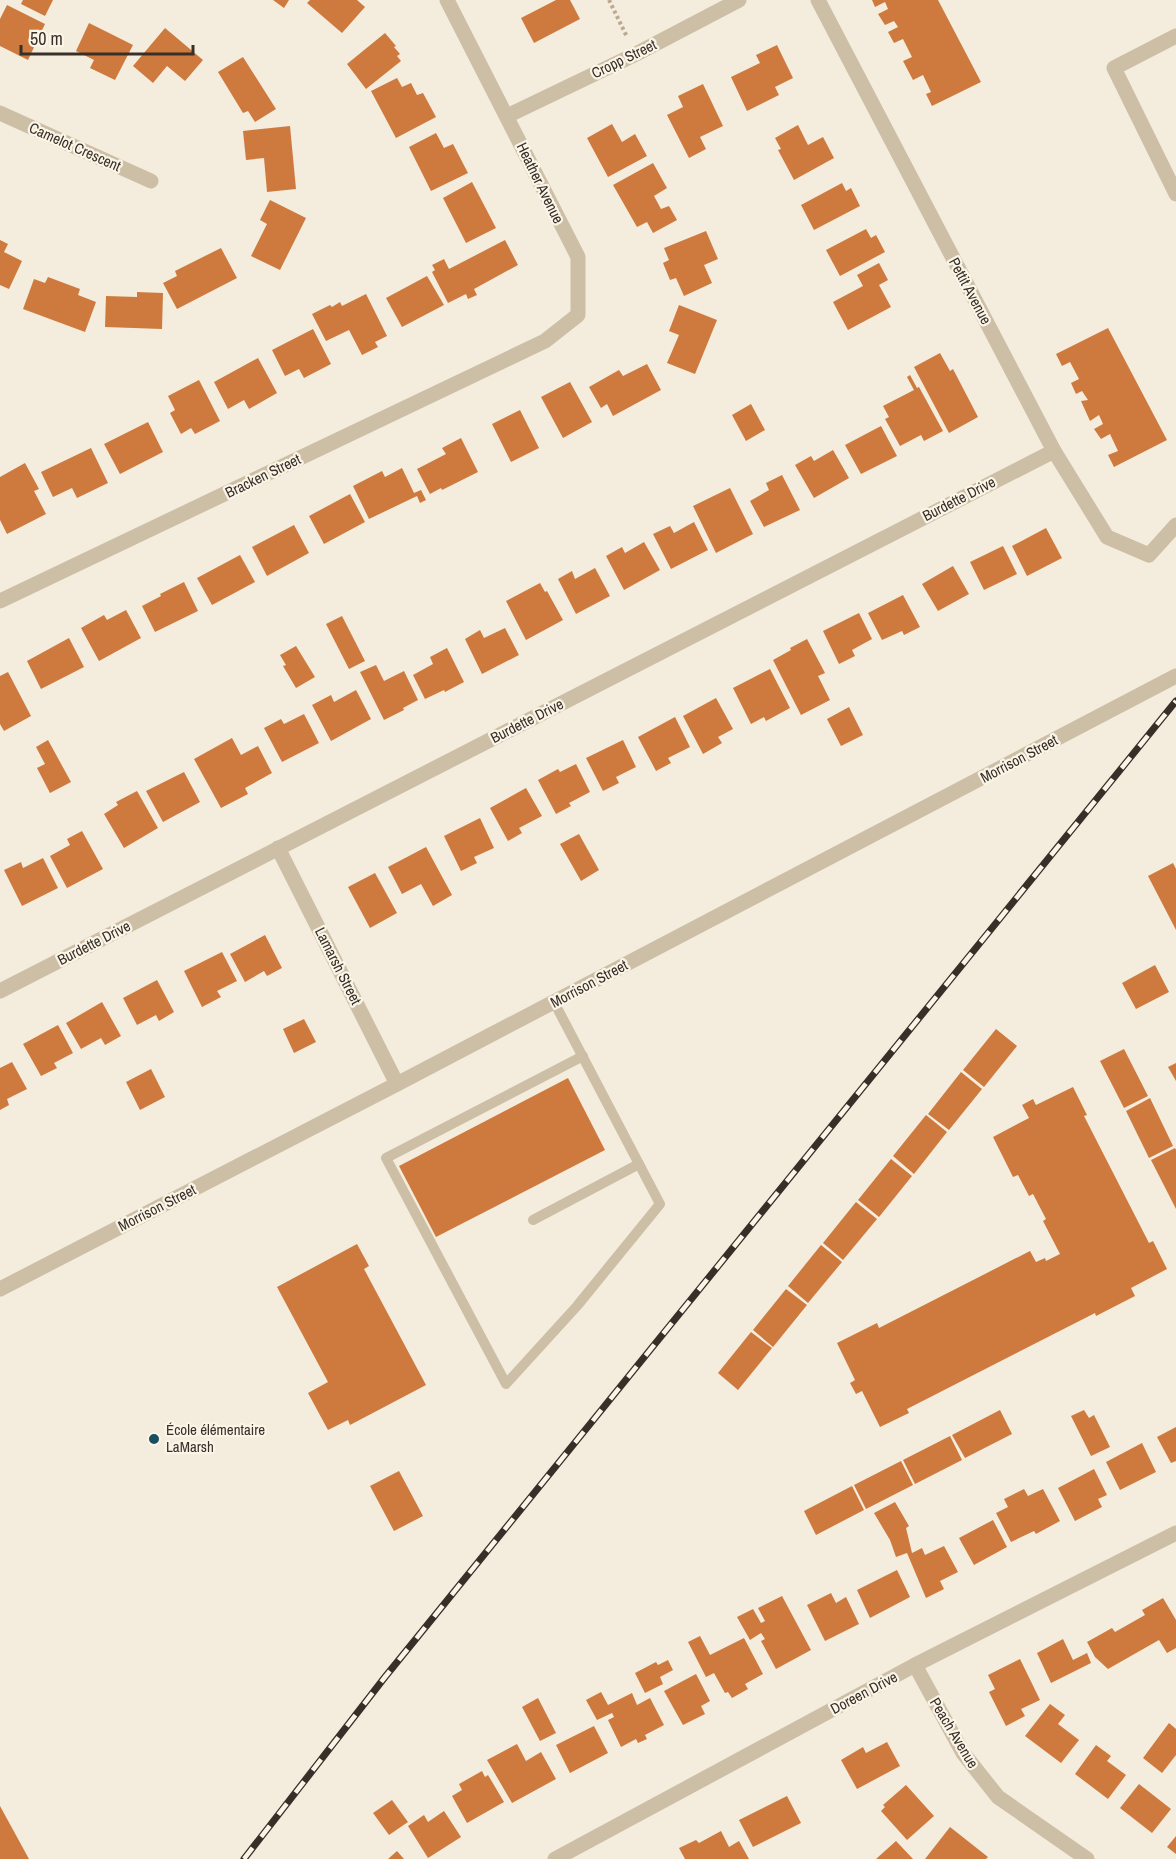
<svg xmlns="http://www.w3.org/2000/svg" width="1176" height="1859" viewBox="0 0 1176 1859" font-family="'Archivo Narrow',sans-serif">
<rect width="100%" height="100%" fill="#f4ecdc"/>
<g fill="#ce7a3f">
<polygon points="23,0 53,0 45,16 21,4"/>
<polygon points="273,0 289,0 284,8"/>
<polygon points="310,0 357,0 365,7 342,33 307,3"/>
<polygon points="556,0 570,0 580,19 534,43 521,18"/>
<polygon points="872,0 938,0 981,82 932,106 926,94 931,92 923,75 913,80 903,61 912,57 903,39 894,43 888,32 898,27 894,21 885,25 878,14 888,9 885,2 875,7"/>
<polygon points="7,5 45,24 28,60 0,46 0,19"/>
<polygon points="89,23 133,45 115,80 90,68 94,60 76,51"/>
<polygon points="165,28 203,60 185,81 167,66 153,83 133,66"/>
<polygon points="385,33 396,46 394,47 400,54 397,56 401,61 366,89 347,64"/>
<polygon points="777,45 793,78 775,87 779,95 747,111 731,77 760,63 756,55"/>
<polygon points="243,57 276,109 255,122 248,111 243,113 218,72"/>
<polygon points="397,78 402,87 411,83 417,95 423,93 436,117 396,138 371,91"/>
<polygon points="703,84 723,126 700,137 706,149 689,158 667,115 683,107 678,96"/>
<polygon points="612,124 622,142 635,134 647,156 608,177 587,138"/>
<polygon points="798,125 808,145 823,137 834,158 794,180 778,150 781,149 775,138"/>
<polygon points="290,126 296,189 267,192 264,158 246,160 243,131"/>
<polygon points="436,133 444,148 453,144 468,173 431,191 409,147"/>
<polygon points="653,163 667,188 654,196 661,209 669,206 677,220 653,233 647,222 637,227 613,185"/>
<polygon points="472,182 496,228 466,243 443,198"/>
<polygon points="842,183 846,191 851,188 860,206 814,230 801,205"/>
<polygon points="270,200 306,218 280,270 251,256 267,224 260,220"/>
<polygon points="866,229 871,238 876,235 885,252 840,276 826,250"/>
<polygon points="706,231 718,259 704,265 712,283 684,296 676,278 670,280 663,263 669,260 664,248"/>
<polygon points="0,240 8,244 4,252 22,261 9,289 0,285"/>
<polygon points="505,240 518,265 474,289 477,295 468,299 466,294 448,303 432,272 435,270 432,265 444,259 449,269"/>
<polygon points="221,248 237,278 177,309 163,283 177,276 175,271"/>
<polygon points="879,263 888,280 879,285 891,307 848,330 833,302 863,286 857,275"/>
<polygon points="427,276 444,305 402,327 386,298"/>
<polygon points="48,277 80,289 78,295 96,302 85,332 23,309 34,279 45,283"/>
<polygon points="137,292 163,293 162,329 105,327 106,296 137,297"/>
<polygon points="366,294 387,336 375,342 378,347 362,355 349,330 326,341 312,314 330,305 332,307 340,302 342,306"/>
<polygon points="679,305 717,320 695,374 667,363 679,335 669,331"/>
<polygon points="1108,328 1167,440 1114,467 1108,455 1118,451 1110,434 1101,439 1094,429 1103,424 1099,415 1090,421 1081,401 1088,400 1082,391 1076,394 1071,383 1079,379 1070,362 1062,366 1056,354"/>
<polygon points="313,329 331,364 304,378 299,369 285,376 272,350"/>
<polygon points="940,353 950,371 953,369 978,417 949,433 914,367"/>
<polygon points="258,358 277,393 249,409 244,400 228,409 214,382"/>
<polygon points="647,364 661,390 613,416 607,404 601,408 589,387 619,370 623,376"/>
<polygon points="910,375 917,388 919,387 943,431 924,441 921,435 900,446 885,419 889,417 883,406 914,390 907,377"/>
<polygon points="199,380 220,421 195,434 191,428 181,434 170,413 175,410 168,396"/>
<polygon points="570,382 592,422 563,438 541,397"/>
<polygon points="751,404 765,430 746,441 732,415"/>
<polygon points="520,410 539,448 511,462 492,424"/>
<polygon points="148,422 163,452 120,474 104,444"/>
<polygon points="881,426 897,456 861,474 845,445"/>
<polygon points="461,438 478,472 442,490 441,488 430,494 417,469 446,454 442,448"/>
<polygon points="91,448 108,483 77,498 72,488 53,497 41,472"/>
<polygon points="833,450 849,478 814,498 795,465 811,456 814,461"/>
<polygon points="25,463 39,489 34,491 46,514 7,534 0,520 0,477"/>
<polygon points="402,468 414,493 421,490 426,500 420,503 417,496 369,519 353,486 382,471 385,477"/>
<polygon points="782,475 800,510 764,527 750,501 769,490 766,483"/>
<polygon points="730,488 753,534 716,553 693,506"/>
<polygon points="350,494 365,522 324,544 309,516"/>
<polygon points="694,522 708,550 671,569 653,534 670,526 674,533"/>
<polygon points="294,525 309,553 267,576 252,547"/>
<polygon points="1046,528 1062,558 1027,576 1012,546"/>
<polygon points="644,542 660,570 624,590 606,556 622,547 625,553"/>
<polygon points="1003,546 1017,574 984,590 970,562"/>
<polygon points="240,555 255,582 212,605 197,578"/>
<polygon points="953,566 969,594 938,611 922,584"/>
<polygon points="595,568 610,596 576,614 558,579 572,571 575,579"/>
<polygon points="184,582 198,611 155,632 142,606 161,596 160,594"/>
<polygon points="540,583 545,592 547,591 563,620 526,640 506,601"/>
<polygon points="903,595 920,627 904,635 902,631 882,640 868,613"/>
<polygon points="126,610 141,638 99,661 81,628 104,615 107,620"/>
<polygon points="859,613 872,639 852,650 855,656 839,664 823,631"/>
<polygon points="342,616 365,661 349,669 326,624"/>
<polygon points="505,628 519,655 482,674 465,639 480,630 484,638"/>
<polygon points="69,638 84,667 41,689 27,661"/>
<polygon points="807,639 825,673 818,676 830,700 801,715 773,660 791,650 790,648"/>
<polygon points="296,646 315,677 296,688 283,666 286,665 280,655"/>
<polygon points="447,648 464,682 445,692 444,690 425,699 413,675 433,664 430,657"/>
<polygon points="376,665 384,681 404,671 418,700 403,708 404,710 384,720 360,672"/>
<polygon points="770,669 790,708 766,721 764,717 751,724 733,688"/>
<polygon points="8,672 31,716 4,731 0,724 0,676"/>
<polygon points="356,690 371,719 331,741 312,705 331,695 334,702"/>
<polygon points="716,698 733,729 718,737 722,743 703,754 683,716"/>
<polygon points="849,707 863,735 841,746 827,719"/>
<polygon points="304,714 319,743 282,762 264,728 281,719 284,724"/>
<polygon points="675,717 690,747 668,758 671,763 656,771 638,737"/>
<polygon points="232,738 241,755 258,746 272,773 245,788 248,794 221,808 194,759"/>
<polygon points="48,740 71,782 50,793 37,768 45,764 36,747"/>
<polygon points="623,740 636,767 616,777 619,783 603,791 586,758"/>
<polygon points="576,764 590,792 569,803 571,806 556,814 538,780 558,769 560,772"/>
<polygon points="184,772 200,802 163,822 146,791"/>
<polygon points="526,788 542,816 519,828 522,833 508,841 490,808"/>
<polygon points="137,791 158,828 124,848 104,814 118,805 116,802"/>
<polygon points="480,818 494,848 474,857 477,863 461,871 444,836"/>
<polygon points="82,831 103,869 67,888 50,856 70,845 67,839"/>
<polygon points="579,834 599,870 581,881 560,844"/>
<polygon points="426,847 452,895 433,906 421,884 402,894 388,867"/>
<polygon points="43,858 58,888 22,906 4,870 21,862 23,868"/>
<polygon points="1173,863 1176,869 1176,930 1148,876"/>
<polygon points="375,873 397,913 370,928 348,887"/>
<polygon points="265,935 282,968 267,976 264,971 245,982 230,954"/>
<polygon points="222,952 237,981 217,991 221,997 202,1007 184,971"/>
<polygon points="1155,965 1169,992 1136,1009 1122,983"/>
<polygon points="157,980 174,1012 159,1021 156,1015 137,1025 123,998"/>
<polygon points="102,1002 121,1036 105,1045 101,1038 81,1049 66,1023"/>
<polygon points="304,1019 316,1042 294,1053 283,1029"/>
<polygon points="58,1025 73,1053 54,1063 57,1068 41,1076 23,1044"/>
<polygon points="996,1029 1017,1046 984,1087 963,1070"/>
<polygon points="1124,1049 1148,1096 1124,1108 1100,1061"/>
<polygon points="12,1062 27,1089 7,1099 9,1105 0,1110 0,1068"/>
<polygon points="1176,1063 1176,1081 1168,1067"/>
<polygon points="151,1069 165,1097 140,1110 126,1082"/>
<polygon points="961,1072 982,1089 949,1130 928,1114"/>
<polygon points="568,1078 605,1150 436,1237 399,1166"/>
<polygon points="1073,1087 1087,1115 1084,1116 1149,1243 1153,1241 1167,1269 1131,1288 1135,1296 1096,1316 1095,1313 907,1409 909,1413 880,1427 862,1391 856,1394 850,1383 855,1380 837,1343 877,1323 879,1328 1030,1251 1036,1262 1045,1258 1046,1261 1060,1254 1043,1221 1046,1219 1033,1194 1029,1196 1018,1175 1013,1177 993,1137 1029,1118 1022,1105 1033,1099 1036,1105"/>
<polygon points="1150,1098 1173,1146 1149,1158 1126,1111"/>
<polygon points="926,1115 947,1132 914,1174 893,1156"/>
<polygon points="1175,1148 1176,1150 1176,1209 1151,1160"/>
<polygon points="891,1159 912,1176 879,1217 858,1200"/>
<polygon points="856,1202 877,1219 843,1260 823,1243"/>
<polygon points="357,1244 369,1266 364,1269 426,1385 350,1425 348,1420 328,1430 308,1393 328,1382 277,1287"/>
<polygon points="821,1245 842,1262 808,1303 788,1286"/>
<polygon points="786,1289 807,1305 773,1347 753,1330"/>
<polygon points="751,1332 772,1348 738,1390 718,1373"/>
<polygon points="1000,1410 1012,1434 965,1458 952,1435"/>
<polygon points="1084,1410 1089,1418 1094,1415 1110,1447 1091,1456 1071,1416"/>
<polygon points="1176,1427 1176,1461 1171,1463 1157,1437"/>
<polygon points="950,1436 962,1460 915,1484 903,1460"/>
<polygon points="1142,1443 1156,1472 1120,1490 1106,1462"/>
<polygon points="901,1461 913,1485 866,1509 854,1485"/>
<polygon points="1094,1469 1107,1495 1098,1499 1102,1507 1075,1521 1058,1488"/>
<polygon points="399,1471 423,1516 394,1531 370,1486"/>
<polygon points="852,1486 864,1510 816,1535 804,1511"/>
<polygon points="1024,1489 1028,1496 1043,1489 1060,1521 1036,1534 1034,1531 1011,1542 996,1513 1008,1507 1004,1499"/>
<polygon points="895,1502 909,1526 906,1528 912,1553 922,1548 925,1555 944,1546 958,1572 940,1581 944,1589 926,1598 907,1553 896,1557 890,1540 874,1513"/>
<polygon points="993,1520 1007,1547 974,1565 959,1538"/>
<polygon points="897,1570 910,1597 870,1618 857,1590"/>
<polygon points="831,1593 836,1603 846,1597 859,1624 825,1641 807,1605"/>
<polygon points="782,1596 811,1650 776,1669 761,1641 765,1639 761,1633 750,1640 737,1617 753,1609 761,1623 765,1621 758,1608"/>
<polygon points="1163,1598 1176,1620 1176,1648 1167,1653 1159,1640 1108,1669 1095,1657 1087,1642 1112,1628 1115,1632 1145,1615 1142,1610"/>
<polygon points="700,1636 710,1655 744,1638 763,1674 745,1684 748,1689 732,1698 728,1692 725,1693 714,1673 706,1677 688,1642"/>
<polygon points="1063,1639 1073,1660 1087,1653 1091,1663 1051,1683 1037,1653"/>
<polygon points="1020,1659 1040,1700 1021,1709 1025,1716 1006,1726 989,1692 995,1689 988,1675"/>
<polygon points="668,1660 673,1670 660,1677 663,1684 645,1693 635,1673 656,1662 658,1665"/>
<polygon points="696,1674 710,1701 701,1706 705,1714 683,1725 664,1691"/>
<polygon points="601,1692 608,1705 632,1693 637,1705 650,1698 664,1725 645,1735 647,1739 638,1743 636,1739 621,1747 608,1720 614,1717 612,1713 597,1720 586,1700"/>
<polygon points="538,1698 556,1733 540,1741 522,1707"/>
<polygon points="1050,1704 1065,1715 1058,1724 1079,1740 1061,1763 1025,1736"/>
<polygon points="1169,1723 1176,1729 1176,1755 1162,1773 1143,1758"/>
<polygon points="594,1726 608,1753 570,1773 556,1745"/>
<polygon points="887,1742 900,1766 857,1789 841,1760 863,1747 866,1753"/>
<polygon points="517,1744 526,1761 541,1752 556,1779 512,1803 487,1760"/>
<polygon points="1096,1745 1111,1756 1107,1761 1126,1775 1108,1799 1075,1774"/>
<polygon points="482,1771 485,1777 488,1775 504,1802 467,1823 452,1796 462,1790 459,1784"/>
<polygon points="1139,1784 1171,1809 1152,1833 1120,1808"/>
<polygon points="906,1785 934,1816 907,1840 881,1811 885,1807 883,1805"/>
<polygon points="787,1796 801,1823 753,1847 739,1820"/>
<polygon points="392,1800 408,1822 389,1835 373,1813"/>
<polygon points="0,1806 29,1859 0,1859"/>
<polygon points="444,1811 461,1837 428,1858 408,1826 424,1815 428,1822"/>
<polygon points="950,1827 988,1857 986,1859 925,1859"/>
<polygon points="721,1831 729,1847 739,1841 749,1859 685,1859 679,1848 696,1840 699,1843"/>
<polygon points="1176,1836 1176,1854 1167,1847"/>
<polygon points="896,1841 913,1859 876,1859"/>
<polygon points="397,1851 404,1859 388,1859"/>
</g>
<g fill="none" stroke-linecap="round" stroke-linejoin="round">
<polyline stroke="#b9a990" stroke-width="4" stroke-dasharray="3 3" stroke-linecap="butt" points="609,0 627,37"/>
<g stroke="#cdbea6" stroke-width="10">
<polyline points="583,1056 386,1158 506,1384 577,1306 660,1204 639,1164"/>
<polyline points="533,1220 639,1164 554,1002"/>
</g>
<g stroke="#cdbea6" stroke-width="15">
<polyline points="818,0 1054,451 1107,537 1149,555 1176,525"/>
<polyline points="1176,36 1114,68 1176,194"/>
<polyline points="0,113 151,181"/>
<polyline points="507,116 636,54 739,0"/>
<polyline points="0,601 545,341 578,315 578,257 447,0"/>
<polyline points="278,848 397,1084"/>
<polyline points="0,991 1054,451"/>
<polyline points="915,1665 963,1753 998,1797 1087,1859"/>
<polyline points="555,1859 915,1665 1176,1533"/>
</g>
<polyline stroke="#cdbea6" stroke-width="15" points="0,1289 397,1084 1176,676"/>
<defs>
<polyline id="rail" points="244,1859 385,1677 1176,701"/>
</defs>
<use href="#rail" stroke="#383028" stroke-width="7"/>
<use href="#rail" stroke="#fbf5e8" stroke-width="4.5" stroke-dasharray="14" stroke-linecap="butt"/>
</g>
<circle fill="#1a4d5d" stroke="#fbf5e8" stroke-width="2" cx="154" cy="1439" r="6"/>
<g text-anchor="middle" stroke-width="4.5" stroke-linejoin="round" paint-order="stroke">
<g font-size="15" fill="#383028" stroke="#fbf5e8">
<text transform="translate(624 59) rotate(-26)" y="5">Cropp Street</text>
<text transform="translate(75 147) rotate(24)" y="5">Camelot Crescent</text>
<text transform="translate(540 183) rotate(64)" y="5">Heather Avenue</text>
<text transform="translate(970 291) rotate(62)" y="5">Pettit Avenue</text>
<text transform="translate(263 476) rotate(-26)" y="5">Bracken Street</text>
<text transform="translate(959 499) rotate(-27)" y="5">Burdette Drive</text>
<text transform="translate(527 721) rotate(-27)" y="5">Burdette Drive</text>
<text transform="translate(1019 759) rotate(-28)" y="5">Morrison Street</text>
<text transform="translate(94 943) rotate(-27)" y="5">Burdette Drive</text>
<text transform="translate(338 966) rotate(63)" y="5">Lamarsh Street</text>
<text transform="translate(589 984) rotate(-28)" y="5">Morrison Street</text>
<text transform="translate(157 1208) rotate(-27)" y="5">Morrison Street</text>
<text transform="translate(864 1693) rotate(-28)" y="5">Doreen Drive</text>
<text transform="translate(954 1733) rotate(59)" y="5">Peach Avenue</text>
</g>
<g font-size="15" fill="#383028" stroke="#fbf5e8" text-anchor="start">
<text x="166" y="1435">École élémentaire<tspan x="166" dy="17">LaMarsh</tspan></text>
</g>
</g>
<path d="M21 45v9h172v-9" fill="none" stroke="#383028" stroke-width="3"/>
<text x="30" y="45" font-size="18" fill="#383028" stroke="#fbf5e8" stroke-width="4.5" paint-order="stroke">50 m</text>
</svg>
